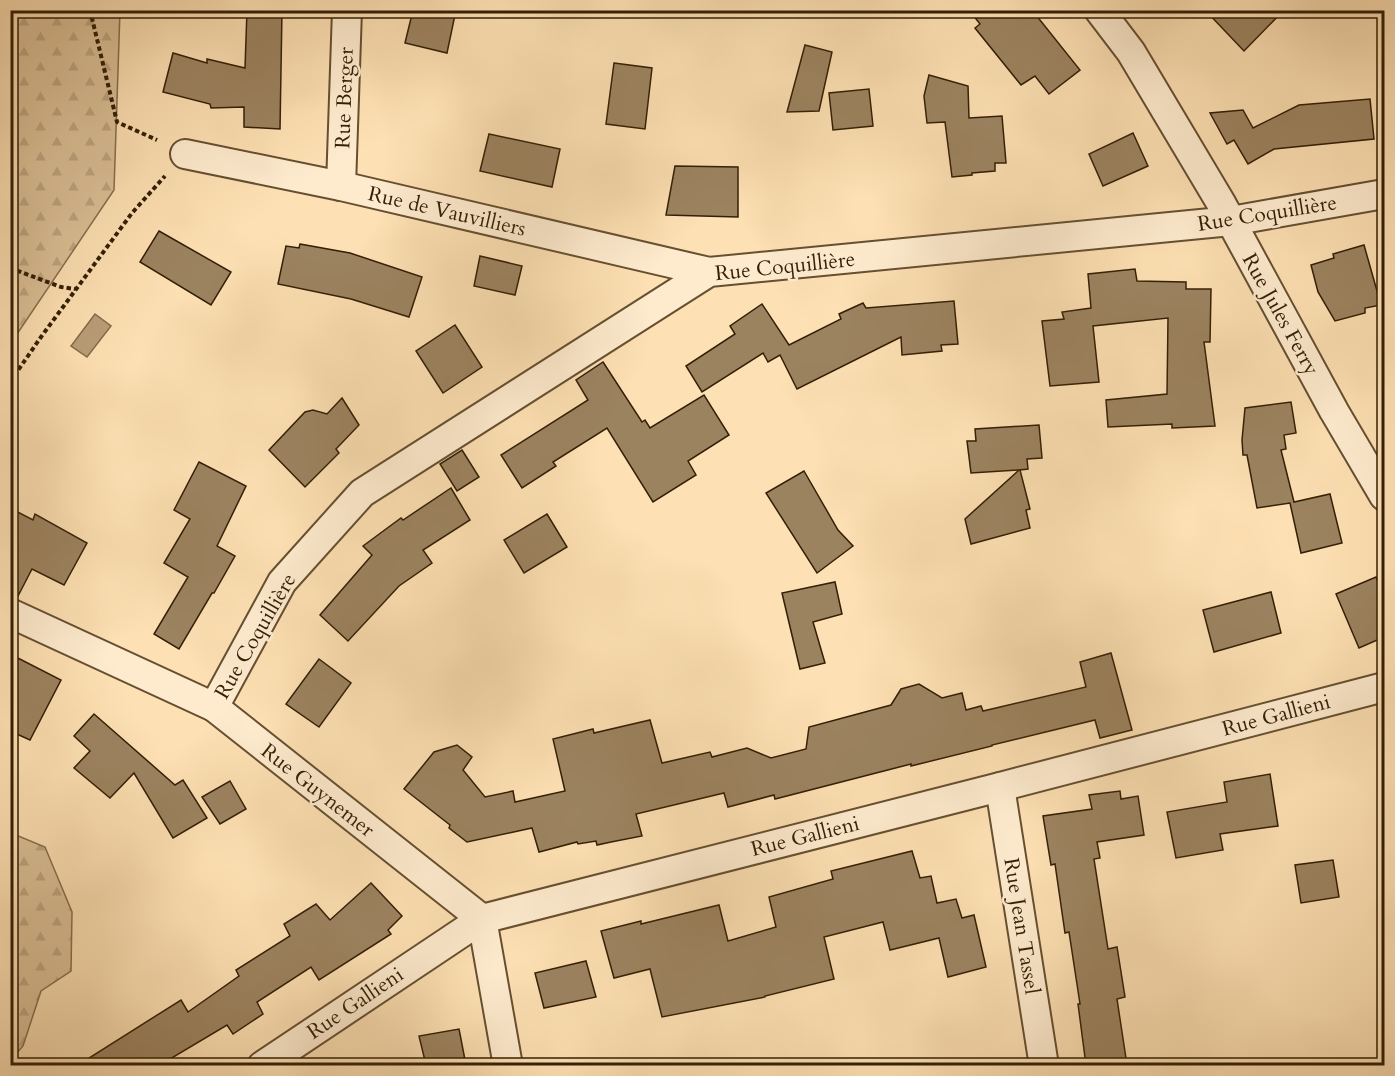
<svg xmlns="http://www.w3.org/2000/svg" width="1395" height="1076" viewBox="0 0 1395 1076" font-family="Cardo,serif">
<defs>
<pattern id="forest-firs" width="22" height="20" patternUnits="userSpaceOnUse" patternTransform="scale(1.5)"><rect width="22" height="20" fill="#dbbf96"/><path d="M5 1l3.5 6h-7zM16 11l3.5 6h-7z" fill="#bca480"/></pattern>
</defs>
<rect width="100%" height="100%" fill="#fde0b3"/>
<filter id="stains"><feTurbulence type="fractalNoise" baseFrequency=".00333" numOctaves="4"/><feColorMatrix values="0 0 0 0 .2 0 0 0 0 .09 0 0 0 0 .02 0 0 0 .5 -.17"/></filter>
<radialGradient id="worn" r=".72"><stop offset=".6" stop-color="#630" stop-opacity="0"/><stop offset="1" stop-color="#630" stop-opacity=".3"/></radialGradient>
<g fill="url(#forest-firs)" stroke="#876f4e" stroke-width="1.5">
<polygon points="11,10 120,11 114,190 11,343"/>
<polygon points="11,833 45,847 72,912 71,971 41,991 23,1046 11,1060"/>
</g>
<polygon fill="#b89e78" stroke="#836b4a" stroke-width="1.5" points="95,314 111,326 87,357 71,346"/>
<g fill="#9c8360" stroke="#331f06" stroke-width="1.5">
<polygon points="247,10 282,10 280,129 244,127 244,107 211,108 210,104 163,92 173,53 207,63 207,59 245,68"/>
<polygon points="413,10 456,10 447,53 405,43"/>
<polygon points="969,10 1032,10 1080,70 1049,94 1035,76 1021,85 975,28 980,24"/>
<polygon points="1205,10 1284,10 1244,51"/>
<polygon points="805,45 832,52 819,111 787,112"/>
<polygon points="614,63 652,68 645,129 606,124"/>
<polygon points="929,75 968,86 969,118 1002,116 1006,163 995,163 995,171 972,173 972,175 952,177 945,122 927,123 924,96"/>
<polygon points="869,89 873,126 833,130 829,93"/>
<polygon points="1370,99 1374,139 1274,149 1248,164 1234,140 1227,144 1210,113 1243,110 1253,128 1299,105"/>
<polygon points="1133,133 1148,166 1103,186 1089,154"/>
<polygon points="489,134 560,149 552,187 480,171"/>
<polygon points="675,166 738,167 738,217 666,215"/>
<polygon points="159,231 231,272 211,305 140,262"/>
<polygon points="300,244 350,253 422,277 409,317 351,299 278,284 286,246 299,248"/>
<polygon points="1364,245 1381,305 1365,308 1365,313 1335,321 1318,292 1311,265 1334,258 1333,254"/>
<polygon points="480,256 522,266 515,295 474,286"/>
<polygon points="1135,269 1137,281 1186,282 1186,289 1211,289 1210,342 1204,342 1215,426 1172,428 1172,424 1108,427 1106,400 1167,394 1168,318 1093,326 1099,382 1050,386 1042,321 1064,319 1062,312 1091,308 1088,274"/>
<polygon points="954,301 958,344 941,345 942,351 902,355 901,337 797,389 780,355 768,362 763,353 702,392 686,366 735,334 730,326 762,304 789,345 841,319 839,314 863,303 866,308"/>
<polygon points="455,325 482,367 443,393 416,351"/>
<polygon points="603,362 642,422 645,420 650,428 704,395 729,435 688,461 696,475 653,502 607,428 553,462 556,466 522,488 501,455 588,400 576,380"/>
<polygon points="342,398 359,425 336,449 339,453 305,487 269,450 305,412 313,410 327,414"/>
<polygon points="1291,402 1296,433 1284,435 1286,449 1281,450 1294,502 1330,494 1342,543 1301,553 1290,503 1257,508 1247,455 1243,455 1242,440 1245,408"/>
<polygon points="1039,425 1042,458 1027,459 1028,469 1020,470 1030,509 1026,510 1030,528 971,544 965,519 1019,470 971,473 967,441 976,441 975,429"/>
<polygon points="462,450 479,477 457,491 440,464"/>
<polygon points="199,462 246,486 217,546 235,556 214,593 212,593 179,649 154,634 188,577 164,563 190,519 174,510"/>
<polygon points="804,471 838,530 853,546 817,573 766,493"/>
<polygon points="451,488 470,520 423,550 432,563 399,586 348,641 320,615 372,555 363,546 401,518 403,520"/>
<polygon points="10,508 33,520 35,514 87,543 64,585 32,569 17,598 10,597"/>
<polygon points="547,514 567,547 524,573 504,540"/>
<polygon points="1376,577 1384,596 1384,637 1359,648 1336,594"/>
<polygon points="835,582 842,614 813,622 825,663 800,669 782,593"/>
<polygon points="1271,592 1281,633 1214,652 1203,610"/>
<polygon points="1111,653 1132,730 1100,738 1095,720 992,745 992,746 911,766 911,764 775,799 774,795 728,807 724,793 636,814 642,836 611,842 597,845 596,841 578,844 577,842 539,852 532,828 467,842 449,828 450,825 404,789 434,752 457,745 472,757 463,770 485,797 513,791 515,802 565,791 553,739 593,729 594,733 650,720 662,763 710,752 712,757 747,748 771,758 806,749 809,727 891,705 901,689 919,684 942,698 962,693 966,710 981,706 983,711 1086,687 1080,662"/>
<polygon points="10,654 61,680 30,740 10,731"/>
<polygon points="319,659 351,683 319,727 286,704"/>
<polygon points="94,714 175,785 183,780 207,818 173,838 134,773 110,798 74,768 90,751 74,736"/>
<polygon points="1270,774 1278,826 1220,834 1223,850 1176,858 1167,812 1227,802 1224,782"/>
<polygon points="230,781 246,809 220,824 202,797"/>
<polygon points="1120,791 1121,799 1138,796 1144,835 1097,842 1100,858 1094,859 1108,949 1117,947 1125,997 1117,999 1127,1065 1086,1065 1078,1004 1080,1004 1069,932 1065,933 1055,864 1051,865 1043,816 1092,809 1089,795"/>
<polygon points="912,851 920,878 931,876 937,903 956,899 962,918 974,915 986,967 948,977 939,938 890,950 883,922 824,937 834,979 765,996 765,997 662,1017 650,969 614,978 601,931 641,921 641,924 719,905 728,941 776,927 769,897 833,879 831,871"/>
<polygon points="1333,860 1339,897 1301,903 1295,865"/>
<polygon points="371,883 402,916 388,930 391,934 319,980 311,967 257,1002 263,1014 233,1034 227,1025 160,1065 78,1065 181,1000 188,1012 239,976 236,970 290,936 284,924 316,904 330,920"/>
<polygon points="586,961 596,997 544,1008 535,973"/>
<polygon points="459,1029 466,1065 426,1065 419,1036"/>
</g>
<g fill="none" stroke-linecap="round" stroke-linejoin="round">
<defs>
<g id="minor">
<polyline points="1099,10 1131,52 1221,203 1334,411 1384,496"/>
<polyline points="185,154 341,186 709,272"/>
<polyline points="341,186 347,10"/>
<polyline points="10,613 214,707 482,919 508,1066"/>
<polyline points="214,707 282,582 362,493 709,272 1231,221 1384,194"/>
<polyline points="1000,787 1044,1066"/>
<polyline points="262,1066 482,919 1000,787 1384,687"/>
</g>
</defs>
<use href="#minor" stroke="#664f31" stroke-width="32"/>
<g stroke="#331f06" stroke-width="4" stroke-dasharray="4.5 3" stroke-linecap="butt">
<polyline points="90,10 117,122 157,140"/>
<polyline points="10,268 61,287 75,289"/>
<polyline points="10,382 41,337 132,213 165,176"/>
</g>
<use href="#minor" stroke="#feebce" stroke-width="28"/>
</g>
<g text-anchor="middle" stroke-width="5" stroke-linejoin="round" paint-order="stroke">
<g font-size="21" fill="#331f06" stroke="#feebce">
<text transform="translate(344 98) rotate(-88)" y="7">Rue Berger</text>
<text transform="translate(447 211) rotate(13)" y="7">Rue de Vauvilliers</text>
<text transform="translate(1267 213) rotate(-9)" y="7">Rue Coquillière</text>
<text transform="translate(785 266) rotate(-6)" y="7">Rue Coquillière</text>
<text transform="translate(1281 314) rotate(61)" y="7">Rue Jules Ferry</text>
<text transform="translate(255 636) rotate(-60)" y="7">Rue Coquillière</text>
<text transform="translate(1276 715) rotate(-15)" y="7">Rue Gallieni</text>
<text transform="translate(318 790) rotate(38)" y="7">Rue Guynemer</text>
<text transform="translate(805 836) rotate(-14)" y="7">Rue Gallieni</text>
<text transform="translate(1022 926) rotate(81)" y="7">Rue Jean Tassel</text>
<text transform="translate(355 1003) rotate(-34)" y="7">Rue Gallieni</text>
</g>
</g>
<rect width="1395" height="1076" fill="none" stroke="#fde0b3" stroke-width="36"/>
<rect x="12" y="12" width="1371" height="1052" fill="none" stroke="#331f06" stroke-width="3"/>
<rect x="18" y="18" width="1359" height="1040" fill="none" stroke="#331f06" stroke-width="1.5"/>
<rect width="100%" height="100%" filter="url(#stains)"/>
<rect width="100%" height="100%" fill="url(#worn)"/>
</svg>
